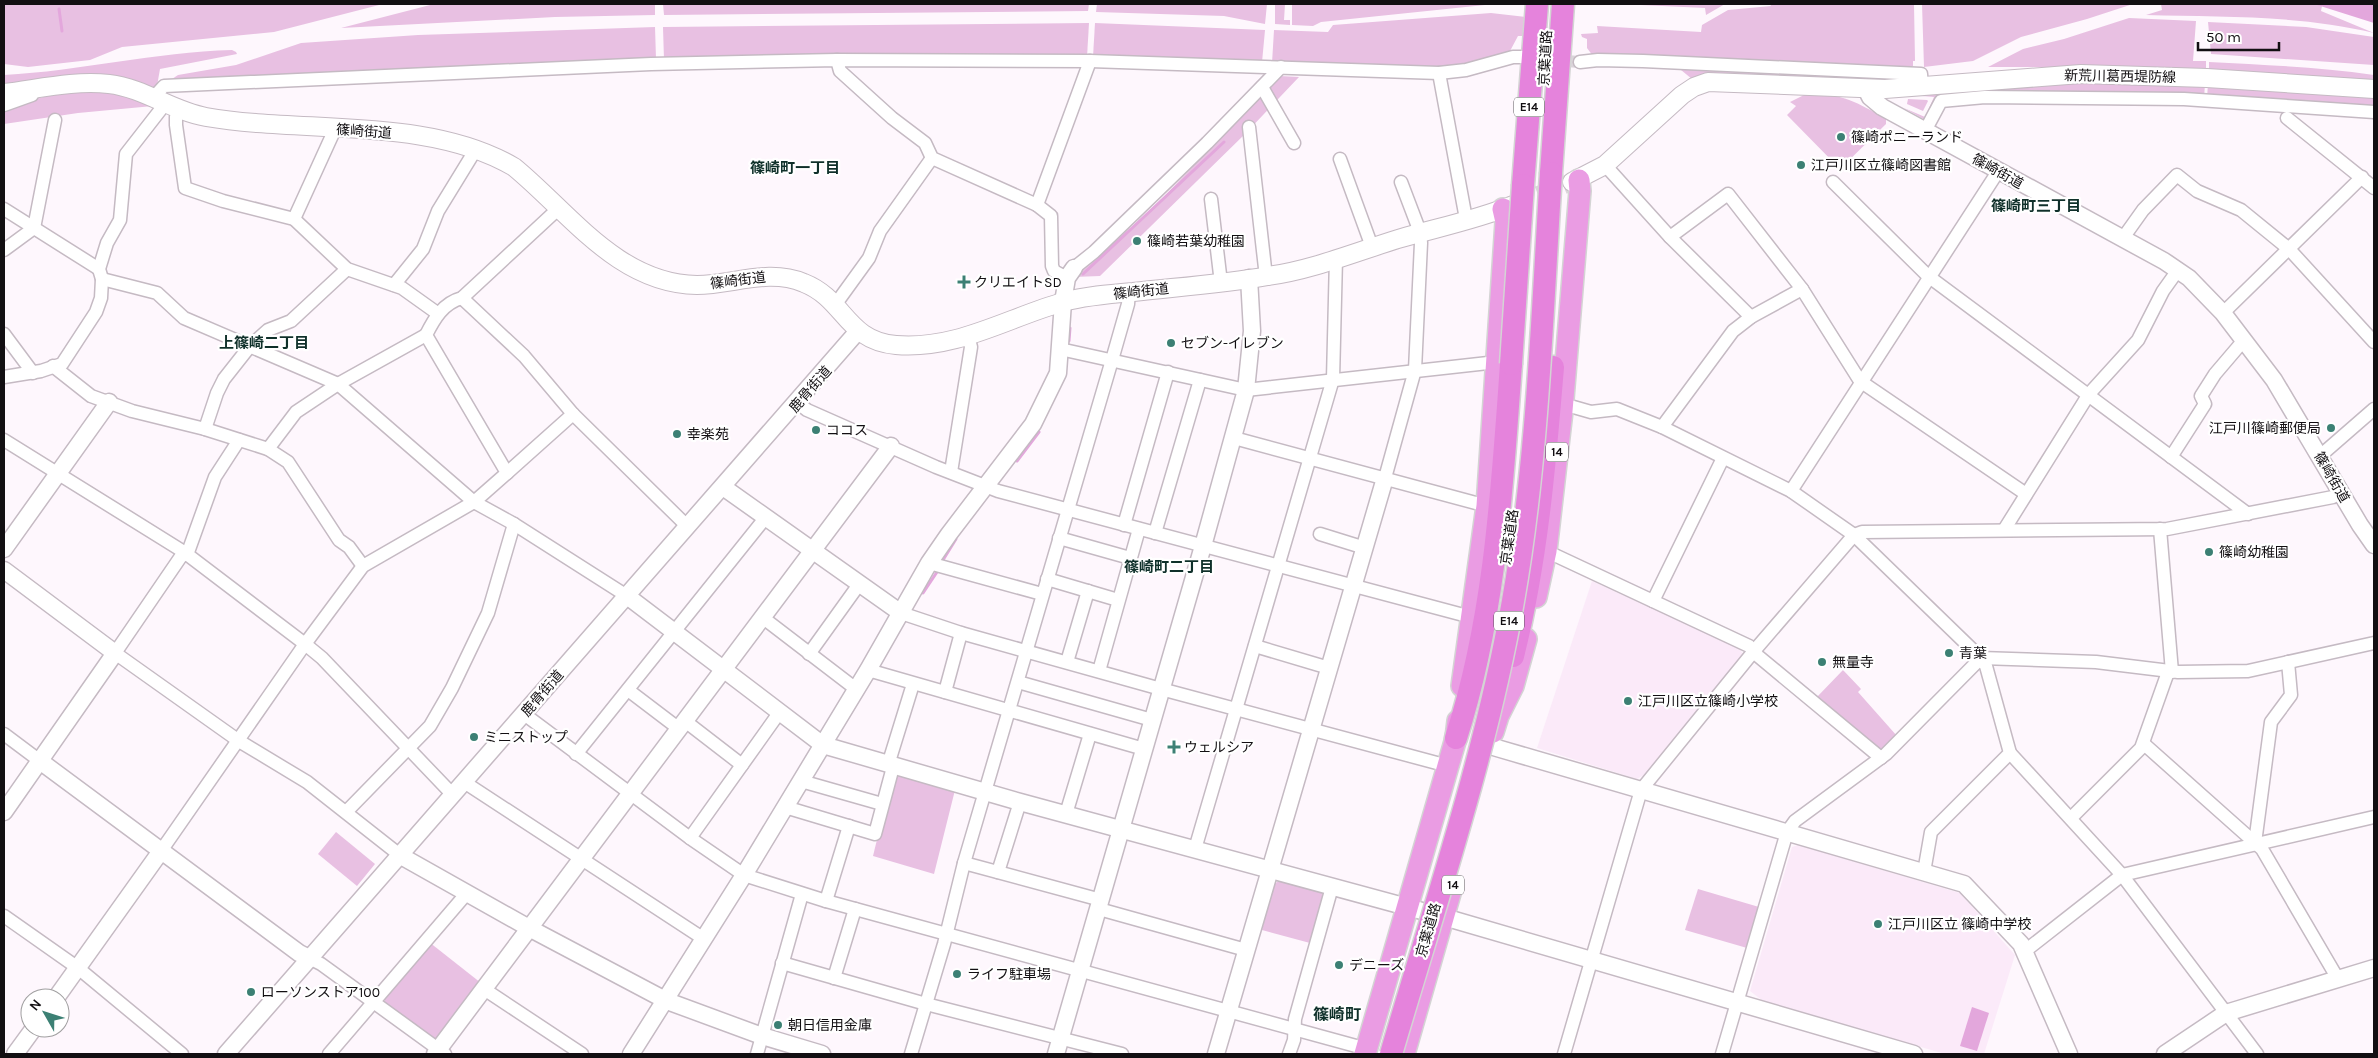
<svg xmlns="http://www.w3.org/2000/svg" width="2378" height="1058" viewBox="0 0 2378 1058" font-family="Karla,'Noto Sans JP',sans-serif">
<rect width="100%" height="100%" fill="#fef7fd"/>
<g fill="#fbeaf9">
<polygon points="1592,581 1739,648 1743,654 1644,775 1637,779 1537,748"/>
<polygon points="1798,845 1960,893 2015,955 1984,1054 1945,1054 1763,1001 1750,991 1792,847"/>
</g>
<g fill="#e8c0e2">
<polygon points="4,4 383,4 274,32 122,47 90,60 28,67 4,64"/>
<polygon points="434,4 655,4 655,15 555,17 341,28"/>
<polygon points="663,4 1089,4 1088,11 664,15"/>
<polygon points="1097,4 1267,4 1265,24 1224,16 1096,12"/>
<polygon points="1275,4 1285,4 1284,20 1290,20 1290,25 1275,24"/>
<polygon points="1292,4 1485,5 1321,22 1313,26 1292,25"/>
<polygon points="1619,4 1725,4 1706,15 1705,8"/>
<polygon points="1770,4 1914,4 1915,61 1913,61 1913,66 1899,66 1898,70 1593,56 1587,48 1587,39 1582,37 1581,34 1598,33 1597,26 1701,32 1702,25 1728,10 1771,6"/>
<polygon points="1922,4 2133,4 2087,19 2021,37 1973,61 1924,67"/>
<path d="M2161,4H2315L2322,6L2321,11L2374,33C2301,15 2221,17 2146,15L2162,10Z"/>
<polygon points="1491,13 1527,17 1524,36 1518,36 1510,51 1496,58 1459,68 1272,63 1274,30 1328,32 1333,25"/>
<polygon points="2129,18 2196,21 2193,61 2206,61 2206,72 2104,67 1988,67 2023,49 2064,39"/>
<polygon points="2208,22 2306,27 2374,37 2374,65 2211,54"/>
<polygon points="1089,23 1087,57 664,60 663,27"/>
<polygon points="1095,23 1265,30 1262,62 1093,57"/>
<polygon points="655,27 656,59 486,65 284,77 172,79 178,75 236,65 301,43 418,35"/>
<path d="M232,50L236,52L237,54L160,69L157,86L152,88L4,85V75C80,71 155,52 232,50Z"/>
<path d="M2209,62C2265,65 2319,67 2374,75V82L2209,72Z"/>
<polygon points="1681,67 1903,78 1896,82 1692,79 1681,70"/>
<polygon points="1280,76 1299,77 1245,134 1100,276 1074,277 1151,210"/>
<polygon points="2056,81 2205,84 2204,98 1940,98 1927,121 1904,108 1925,117 1934,97 1910,95"/>
<polygon points="2208,84 2374,94 2374,109 2207,98"/>
<polygon points="84,89 124,92 153,106 78,113 4,124 4,108 65,91"/>
<path d="M1808,93C1843,94 1857,102 1886,119V124L1840,169L1787,115L1796,106L1790,102Z"/>
<polygon points="1908,99 1927,100 1928,101 1923,111 1907,104"/>
<polygon points="1843,670 1861,689 1858,692 1897,736 1882,752 1817,697"/>
<polygon points="894,770 956,786 934,874 873,856"/>
<polygon points="336,832 375,864 357,886 318,854"/>
<polygon points="1279,881 1321,892 1324,897 1310,943 1262,930 1274,884"/>
<polygon points="1698,889 1759,907 1747,948 1685,930"/>
<polygon points="429,942 481,983 439,1039 433,1041 385,1003 385,992"/>
</g>
<g fill="#e3a7dc">
<polygon points="2314,4 2374,4 2374,23"/>
<polygon points="1972,1007 1989,1013 1977,1051 1960,1046"/>
</g>
<g fill="none" stroke-linecap="round" stroke-linejoin="round">
<g stroke="#e3a7dc" stroke-width="3">
<polyline points="59,9 62,31"/>
<polyline points="1083,274 1224,142"/>
<polyline points="1069,341 1070,328"/>
<polyline points="1017,461 1039,432"/>
<polyline points="943,560 956,539"/>
<polyline points="923,593 937,572"/>
</g>
<polyline stroke="#dbd4da" stroke-width="12" stroke-dasharray="12 6" stroke-linecap="butt" points="1528,58 1580,62"/>
<polyline stroke="#dbd4da" stroke-width="18" stroke-dasharray="18 9" stroke-linecap="butt" points="1513,205 1572,182"/>
<defs>
<g id="minor">
<polyline points="837,60 840,71 892,118 925,143 932,158 1037,205 1051,216 1052,266 1054,271 1067,278"/>
<polyline points="1580,62 1598,60 1643,61 1921,74 1922,86"/>
<polyline points="1439,73 1466,219"/>
<polyline points="1262,87 1294,143"/>
<polyline points="154,97 164,86 651,64 837,60 1090,61 1439,73 1466,70 1513,57 1523,57"/>
<polyline points="4,105 32,95"/>
<polyline points="179,109 176,117 176,125 185,188 223,201 294,219 347,269 402,288 437,313"/>
<polyline points="2287,118 2374,188"/>
<polyline points="1249,127 1266,277"/>
<polyline points="1925,131 1941,101 1985,97 2184,99 2374,112"/>
<polyline points="1340,159 1372,247"/>
<polyline points="1605,165 1670,237 1751,317"/>
<polyline points="1833,182 1928,276 2248,514"/>
<polyline points="1211,199 1221,283"/>
<polyline points="1037,205 1090,61"/>
<polyline points="4,209 99,269"/>
<polyline points="294,219 335,129"/>
<polyline points="1670,237 1728,194 1802,289 1860,381 2026,494"/>
<polyline points="2123,238 2143,210 2177,175 2197,191 2241,210 2289,249 2374,342"/>
<polyline points="4,250 34,228 55,120"/>
<polyline points="1074,268 1094,252 1207,143 1281,67"/>
<polyline points="102,279 157,293 184,318 338,384 474,502 514,524 627,596"/>
<polyline points="394,285 423,249 438,211 476,149"/>
<polyline points="462,298 524,356 573,414 688,527"/>
<polyline points="835,305 869,258 880,231 932,158"/>
<polyline points="2223,313 2362,177"/>
<polyline points="4,334 33,373"/>
<polyline points="1060,349 1246,390 1497,362"/>
<polyline points="53,366 91,396 132,411 205,429 268,449 288,462 339,540 349,547 363,566"/>
<polyline points="4,377 41,371 62,364 96,312 101,298 102,279 99,269 107,243 120,220 126,154 165,104"/>
<polyline points="798,403 807,410 936,467 998,491 1471,617"/>
<polyline points="1563,404 1591,412 1617,409 1662,427 1791,491 1854,535 1981,658 1986,666 2010,753 1931,832 1924,872"/>
<polyline points="1662,427 1733,331 1751,317 1802,289"/>
<polyline points="205,429 217,393 224,379 250,346 268,330 291,321 347,269"/>
<polyline points="1234,438 1487,506"/>
<polyline points="4,440 184,552 305,644 322,658 453,795"/>
<polyline points="268,449 296,412 338,384 426,335"/>
<polyline points="2320,456 2374,409"/>
<polyline points="2171,457 2205,404 2201,396 2215,374 2244,340"/>
<polyline points="951,472 971,347 968,336"/>
<polyline points="507,473 573,414"/>
<polyline points="1385,478 1415,370 1421,243 1420,232 1401,182"/>
<polyline points="1791,491 1999,170"/>
<polyline points="1124,525 1168,372"/>
<polyline points="2160,529 2172,672"/>
<polyline points="2004,530 2089,394 2138,340 2163,291 2178,270"/>
<polyline points="1155,533 1200,380"/>
<polyline points="1320,534 1365,548"/>
<polyline points="1059,538 1130,558"/>
<polyline points="1546,551 1749,646 1758,656 1881,758"/>
<polyline points="184,552 115,653 239,741 307,782 401,856"/>
<polyline points="187,555 215,477 239,440"/>
<polyline points="929,563 1042,594"/>
<polyline points="1047,579 1118,600"/>
<polyline points="1653,601 1723,458"/>
<polyline points="901,613 961,633 1161,689 1448,766"/>
<polyline points="762,617 856,689"/>
<polyline points="1255,646 1329,668"/>
<polyline points="809,654 860,583"/>
<polyline points="1067,662 1088,591"/>
<polyline points="868,670 1144,749"/>
<polyline points="1099,671 1139,529"/>
<polyline points="1018,682 1152,720"/>
<polyline points="628,690 678,728"/>
<polyline points="945,692 961,633"/>
<polyline points="524,714 690,838 744,875 826,901 1367,1049"/>
<polyline points="685,721 742,765"/>
<polyline points="4,734 40,761"/>
<polyline points="2144,744 2262,849 2338,979"/>
<polyline points="2010,753 2122,875 2257,1054"/>
<polyline points="576,754 766,517"/>
<polyline points="888,765 913,684"/>
<polyline points="801,781 882,804"/>
<polyline points="464,782 704,939"/>
<polyline points="785,807 875,834 893,767"/>
<polyline points="346,812 430,726 452,688 488,613 514,524"/>
<polyline points="1066,814 1090,734"/>
<polyline points="2071,818 2141,748 2168,672"/>
<polyline points="690,838 779,713"/>
<polyline points="2255,843 2271,722 2291,695 2288,662"/>
<polyline points="1195,849 1333,379 1336,258"/>
<path d="M161,851L305,644L363,566L474,502L507,473L426,335C434,319 443,303 462,298L558,209"/>
<polyline points="964,863 1101,900"/>
<polyline points="998,872 1020,802"/>
<polyline points="826,901 849,826"/>
<polyline points="1099,909 1246,950"/>
<polyline points="4,916 78,968 182,1054"/>
<polyline points="2025,951 2122,875 2374,817"/>
<polyline points="309,958 321,964 445,1054"/>
<polyline points="782,963 926,1004 1122,1054"/>
<polyline points="834,978 855,909"/>
<polyline points="484,989 582,1054"/>
<polyline points="329,1054 467,893"/>
<polyline points="757,1054 802,894"/>
<polyline points="911,1054 944,944 964,863 1112,360 1128,304 1129,292"/>
<polyline points="1289,1054 1294,1040 1295,1019 1332,887"/>
<polyline points="1564,1054 1641,790 1754,651 1854,535 1862,532 2167,529 2333,497 2341,493"/>
<polyline points="1722,1054 1787,832 1795,821 1886,754 1981,658 2096,662 2178,672 2248,671 2374,643"/>
</g>
<g id="tertiary">
<polyline points="1866,89 1870,97 1882,107 2164,261 2189,278 2223,313 2274,380 2360,525 2374,545"/>
<polyline points="723,487 901,613"/>
<polyline points="4,549 109,402"/>
<polyline points="4,570 115,653 4,812"/>
<polyline points="627,596 823,745 1020,802 1444,917 1914,1054"/>
<polyline points="1490,746 1964,884 2021,944 2069,1054"/>
<polyline points="40,761 299,953 309,958"/>
<polyline points="401,856 529,928 667,1001 762,1036 822,1054"/>
<polyline points="56,998 161,851"/>
<polyline points="15,1054 34,1028"/>
<polyline points="226,1054 858,331"/>
<polyline points="435,1054 891,446"/>
<polyline points="631,1054 744,875 868,670 929,563 949,534 1033,424 1058,373 1063,302 1067,278 1074,268"/>
<polyline points="1056,1054 1203,546 1246,390 1252,331 1249,278"/>
<polyline points="1216,1054 1385,478"/>
<polyline points="2165,1054 2226,1013 2374,968"/>
</g>
<g id="secondary">
<path d="M4,93C38,89 74,80 109,84C144,88 172,111 206,117C303,134 428,116 514,167C569,212 618,284 697,285C733,285 768,268 804,283C845,299 846,341 896,345C956,350 1007,318 1063,302C1085,296 1109,294 1133,292C1178,287 1223,284 1268,276C1312,270 1356,252 1398,239C1436,228 1476,220 1513,205"/>
<polyline points="1572,182 1605,165 1682,95 1694,87 1708,82 1885,89 2081,74 2207,78 2374,89"/>
</g>
<g id="trunk">
<polyline points="1536,597 1546,551 1562,411 1580,191 1579,180"/>
<polyline points="1462,686 1487,506 1506,222 1503,209"/>
<polyline points="1493,732 1498,716 1513,686 1526,639"/>
<polyline points="1365,1054 1456,738 1458,721"/>
<polyline points="1404,1054 1451,890"/>
</g>
<g id="motorway">
<polyline points="1551,173 1563,4"/>
<polyline points="1523,185 1537,4"/>
<path d="M1513,656C1537,561 1545,464 1553,367"/>
<path d="M1456,738C1495,617 1502,490 1511,364"/>
</g>
</defs>
<use href="#minor" stroke="#c5bac3" stroke-width="15"/>
<use href="#tertiary" stroke="#c5bac3" stroke-width="19"/>
<use href="#secondary" stroke="#c5bac3" stroke-width="20"/>
<use href="#trunk" stroke="#d4d4d4" stroke-width="24"/>
<use href="#motorway" stroke="#d4d4d4" stroke-width="25"/>
<use href="#minor" stroke="#fff" stroke-width="12"/>
<use href="#tertiary" stroke="#fff" stroke-width="16"/>
<use href="#secondary" stroke="#fff" stroke-width="18"/>
<use href="#trunk" stroke="#ea9ce3" stroke-width="21"/>
<use href="#motorway" stroke="#e583dc" stroke-width="22"/>
<defs>
<g id="motorway-bridge">
<polyline points="1511,364 1523,185"/>
<path d="M1391,1054C1435,904 1486,755 1513,601C1538,460 1542,315 1551,173"/>
</g>
</defs>
<use href="#motorway-bridge" stroke="#d4d4d4" stroke-width="25" stroke-linecap="butt"/>
<use href="#motorway-bridge" stroke="#e583dc" stroke-width="22"/>
</g>
<g fill="#3c8074" stroke="#fff" stroke-width="2">
<circle cx="1841" cy="137" r="5"/>
<circle cx="1801" cy="165" r="5"/>
<circle cx="1137" cy="241" r="5"/>
<path d="M961.5 274.5h5v5h5v5h-5v5h-5v-5h-5v-5h5z"/>
<circle cx="1171" cy="343" r="5"/>
<circle cx="2331" cy="428" r="5"/>
<circle cx="816" cy="430" r="5"/>
<circle cx="677" cy="434" r="5"/>
<circle cx="2209" cy="552" r="5"/>
<circle cx="1949" cy="653" r="5"/>
<circle cx="1822" cy="662" r="5"/>
<circle cx="1628" cy="701" r="5"/>
<circle cx="474" cy="737" r="5"/>
<path d="M1171.5 739.5h5v5h5v5h-5v5h-5v-5h-5v-5h5z"/>
<circle cx="1878" cy="924" r="5"/>
<circle cx="1339" cy="965" r="5"/>
<circle cx="957" cy="974" r="5"/>
<circle cx="251" cy="992" r="5"/>
<circle cx="778" cy="1025" r="5"/>
</g>
<g text-anchor="middle" stroke-width="4.5" stroke-linejoin="round" paint-order="stroke">
<g fill="#fff" stroke="#595759" stroke-width="1">
<rect x="1514" y="97.5" width="30" height="19" rx="4"/>
<rect x="1546" y="442.5" width="22" height="19" rx="4"/>
<rect x="1494" y="611.5" width="30" height="19" rx="4"/>
<rect x="1442" y="875.5" width="22" height="19" rx="4"/>
</g>
<g font-size="12" font-weight="bold" fill="#120f12">
<text x="1529" y="111">E14</text>
<text x="1557" y="456">14</text>
<text x="1509" y="625">E14</text>
<text x="1453" y="889">14</text>
</g>
<g font-size="14" fill="#120f12" stroke="#fff">
<text transform="translate(1545 58) rotate(-87)" y="5">京葉道路</text>
<text transform="translate(2120 76) rotate(1)" y="5">新荒川葛西堤防線</text>
<text transform="translate(364 131) rotate(4)" y="5">篠崎街道</text>
<text transform="translate(1998 171) rotate(29)" y="5">篠崎街道</text>
<text transform="translate(738 280) rotate(-7)" y="5">篠崎街道</text>
<text transform="translate(1141 291) rotate(-6)" y="5">篠崎街道</text>
<text transform="translate(810 389) rotate(-49)" y="5">鹿骨街道</text>
<text transform="translate(2332 477) rotate(60)" y="5">篠崎街道</text>
<text transform="translate(1509 537) rotate(-82)" y="5">京葉道路</text>
<text transform="translate(542 693) rotate(-49)" y="5">鹿骨街道</text>
<text transform="translate(1428 930) rotate(-74)" y="5">京葉道路</text>
</g>
<g font-size="14" fill="#120f12" stroke="#fff" text-anchor="start">
<text x="1851" y="142">篠崎ポニーランド</text>
<text x="1811" y="170">江戸川区立篠崎図書館</text>
<text x="1147" y="246">篠崎若葉幼稚園</text>
<text x="974" y="287">クリエイトSD</text>
<text x="1181" y="348">セブン-イレブン</text>
<text x="2321" y="433" text-anchor="end">江戸川篠崎郵便局</text>
<text x="826" y="435">ココス</text>
<text x="687" y="439">幸楽苑</text>
<text x="2219" y="557">篠崎幼稚園</text>
<text x="1959" y="658">青葉</text>
<text x="1832" y="667">無量寺</text>
<text x="1638" y="706">江戸川区立篠崎小学校</text>
<text x="484" y="742">ミニストップ</text>
<text x="1184" y="752">ウェルシア</text>
<text x="1888" y="929">江戸川区立 篠崎中学校</text>
<text x="1349" y="970">デニーズ</text>
<text x="967" y="979">ライフ駐車場</text>
<text x="261" y="997">ローソンストア100</text>
<text x="788" y="1030">朝日信用金庫</text>
</g>
<g font-size="15" font-weight="bold" fill="#0f302a" stroke="#fff">
<text x="795" y="173">篠崎町一丁目</text>
<text x="2036" y="211">篠崎町三丁目</text>
<text x="264" y="348">上篠崎二丁目</text>
<text x="1169" y="572">篠崎町二丁目</text>
</g>
<g font-size="16" font-weight="bold" fill="#0f302a" stroke="#fff">
<text x="1337" y="1020">篠崎町</text>
</g>
</g>
<rect width="2378" height="1058" fill="none" stroke="#120f12" stroke-width="10"/>
<g transform="translate(45 1013) rotate(309)"><circle r="24" fill="#ffffff" stroke="#a09fa0"/>
<path d="M0-4L9 19L0 12L-9 19Z" fill="#3c8074"/>
<text y="-8" font-size="14" font-weight="bold" text-anchor="middle" fill="#120f12">N</text>
</g>
<path d="M2198 42v8h81v-8" fill="none" stroke="#120f12" stroke-width="2.5"/>
<text x="2206" y="42" font-size="15" fill="#120f12" stroke="#ffffff" stroke-width="4" paint-order="stroke">50 m</text>
</svg>
